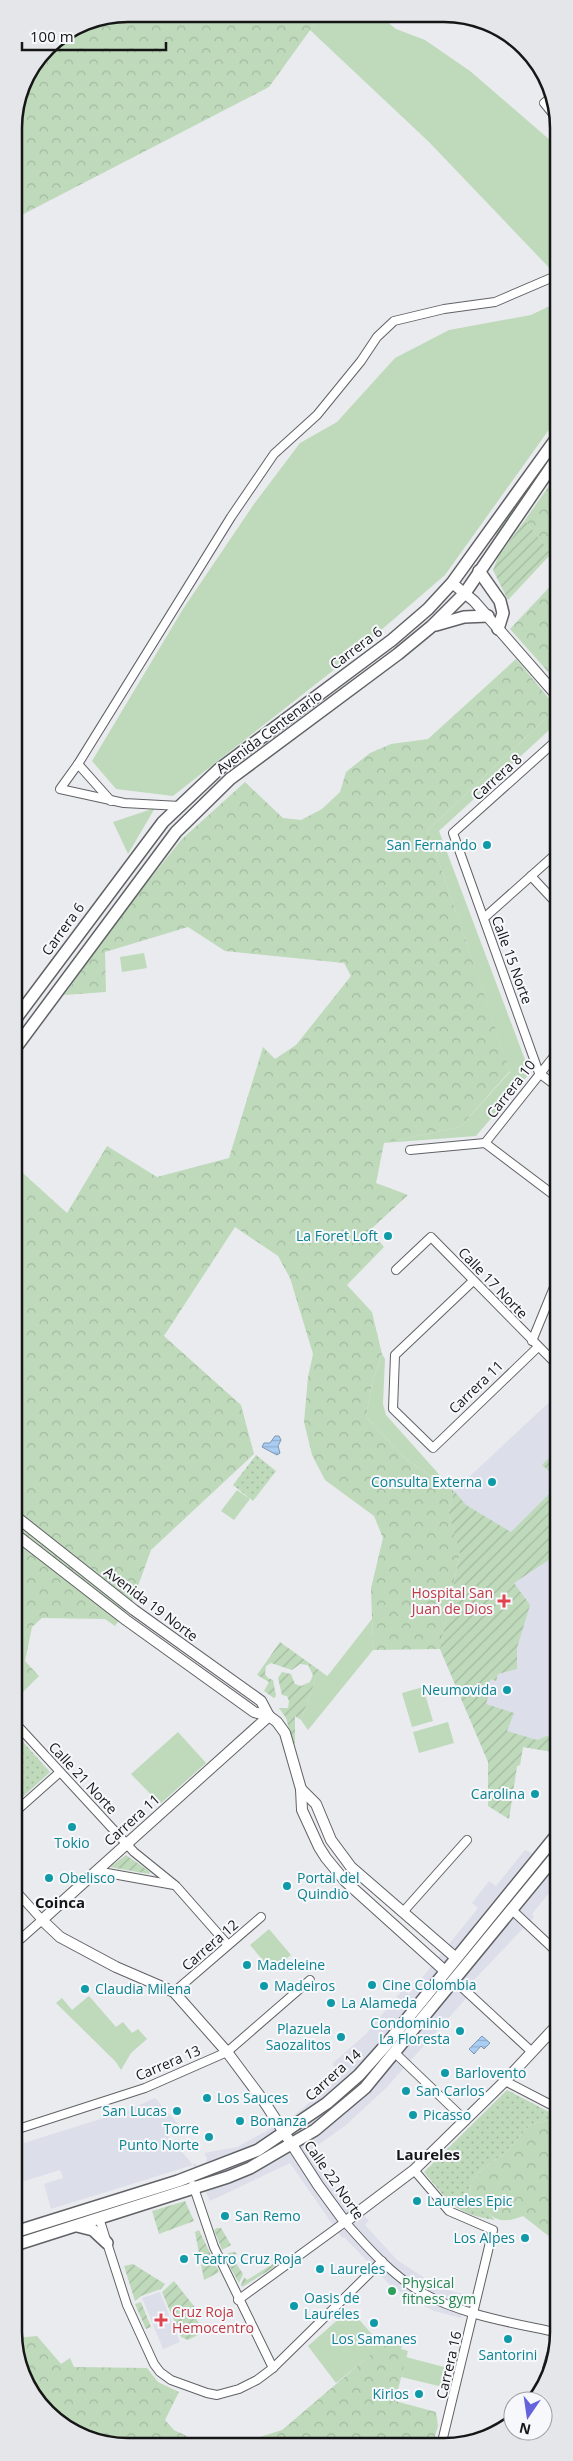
<svg xmlns="http://www.w3.org/2000/svg" width="573" height="2461" viewBox="0 0 573 2461" font-family="'Open Sans',sans-serif">
<defs>
<pattern id="forest-crowns" width="20" height="18" patternUnits="userSpaceOnUse" patternTransform="scale(1.25)"><rect width="20" height="18" fill="#bedabb"/><path d="M2 6a3 3 0 1 1 6 0M12 15a3 3 0 1 1 6 0" fill="none" stroke="#a3baa0"/></pattern>
<pattern id="park-dots" width="8" height="8" patternUnits="userSpaceOnUse" patternTransform="scale(1.25)"><rect width="8" height="8" fill="#bedabb"/><path d="M2 2h.1M6 6h.1" fill="none" stroke="#a3baa0" stroke-width="1.8" stroke-linecap="round"/></pattern>
<pattern id="garden-furrows" width="10" height="10" patternUnits="userSpaceOnUse" patternTransform="scale(1.25)"><rect width="10" height="10" fill="#bedabb"/><path d="M-1 1l2-2M0 10L10 0M9 11l2-2" fill="none" stroke="#a3baa0"/></pattern>
<pattern id="water-rules" width="6" height="5" patternUnits="userSpaceOnUse" patternTransform="scale(1.25)"><rect width="6" height="5" fill="#a9cdf3"/><path d="M0 2.5h6" fill="none" stroke="#91afd0"/></pattern>
</defs>
<rect width="100%" height="100%" fill="#eaebef"/>
<g fill="#dcdee9">
<polygon points="559,1393 559,1753 523,1747 520,1765 517,1766 509,1819 488,1806 488,1762 440,1649 449,1513 454,1491"/>
<polygon points="525,1850 559,1866 559,1881 532,1914 534,1917 474,1980 478,1985 387,2087 346,2125 311,2150 345,2205 355,2206 369,2221 365,2225 397,2260 440,2288 467,2295 461,2318 434,2311 411,2299 389,2284 344,2237 342,2238 290,2163 210,2201 193,2165 51,2209 44,2184 63,2178 60,2170 15,2184 15,2140 23,2138 24,2143 126,2111 155,2098 181,2127 165,2132 193,2165 195,2163 197,2166 206,2162 207,2158 204,2153 237,2147 292,2117 342,2076 332,2064 366,2034 403,1989 409,1994 478,1908 472,1903 489,1881 496,1886"/>
<polygon points="160,2292 180,2342 163,2349 142,2298"/>
</g>
<g fill="#bedabb">
<polygon points="321,15 379,15 396,29 425,40 470,71 558,147 558,277 429,142 310,30"/>
<polygon points="558,302 558,417 445,575 344,662 173,796 116,789 92,761 183,609 254,504 300,443 337,422 395,358 449,330 531,315"/>
<polygon points="557,708 558,722 439,831 530,1073 476,1136 384,1143 460,1127 510,1072 428,830"/>
<polygon points="155,808 128,854 113,822"/>
<polygon points="144,953 147,968 122,972 120,957"/>
<polygon points="382,1354 385,1359 383,1404 386,1415 454,1491 407,1460 366,1417 372,1383"/>
<polygon points="237,1490 250,1499 234,1520 221,1511"/>
<polygon points="372,1619 373,1650 308,1730 301,1720 319,1670 327,1676 329,1674"/>
<polygon points="423,1687 433,1721 412,1727 402,1693"/>
<polygon points="448,1722 454,1743 419,1753 413,1732"/>
<polygon points="178,1732 206,1763 160,1804 131,1774"/>
<polygon points="269,1929 291,1955 272,1971 250,1945"/>
<polygon points="89,1996 116,2027 123,2022 132,2033 138,2029 147,2039 131,2053 121,2070 116,2062 56,2003 62,1998 72,2010"/>
<polygon points="350,2309 382,2346 336,2383 308,2346"/>
<polygon points="406,2357 448,2368 443,2387 401,2377"/>
</g>
<g fill="url(#forest-crowns)">
<polygon points="128,14 321,15 269,87 14,219 14,121 23,84 47,47 85,22"/>
<polygon points="558,473 558,564 525,520"/>
<polygon points="558,578 558,683 510,629"/>
<polygon points="516,659 557,708 428,830 510,1071 460,1127 384,1143 376,1183 408,1195 370,1230 384,1247 347,1285 372,1312 382,1354 372,1383 366,1417 407,1460 454,1491 449,1513 460,1553 440,1649 373,1650 371,1588 383,1538 374,1516 325,1480 312,1455 304,1422 308,1377 313,1354 290,1278 278,1256 235,1227 164,1336 241,1405 254,1454 151,1550 138,1586 139,1591 115,1626 105,1619 42,1618 32,1627 25,1661 39,1676 15,1700 14,1165 67,1213 107,1146 157,1177 229,1158 263,1047 275,1059 296,1045 351,976 344,963 225,951 188,927 105,952 106,992 64,995 128,906 182,839 245,782 283,818 301,820 322,809 340,792 346,772 370,753 391,744 428,739"/>
<path d="M547,2120L559,2122V2244L523,2216C493,2228 490,2213 470,2194L471,2182L479,2172L507,2151L530,2125Z"/>
<polygon points="395,2334 403,2343 401,2349 408,2351 395,2401 436,2412 438,2426 432,2446 106,2445 42,2409 15,2348 15,2338 37,2336 61,2364 70,2358 74,2367 147,2368 158,2382 179,2392 165,2420 174,2430 201,2443 244,2442 282,2430"/>
</g>
<g fill="url(#park-dots)">
<polygon points="256,1455 276,1471 253,1501 233,1485"/>
<polygon points="15,1733 50,1772 15,1804"/>
<path d="M507,2090L559,2117V2122L547,2120L530,2125L507,2151L479,2172L471,2182L470,2194L495,2220C453,2213 450,2203 424,2172Z"/>
</g>
<g fill="url(#garden-furrows)">
<polygon points="558,441 558,450 531,485 496,538 496,528"/>
<polygon points="525,520 551,554 508,600 493,570 498,557"/>
<polygon points="559,1448 559,1480 542,1465"/>
<polygon points="559,1484 559,1553 514,1583 530,1605 517,1648 517,1669 498,1674 496,1681 491,1679 486,1693 489,1694 486,1704 514,1713 507,1731 537,1740 547,1736 559,1739 559,1753 523,1747 520,1765 517,1766 509,1819 488,1806 488,1762 440,1649 460,1554 449,1513 454,1491 466,1505 511,1532"/>
<polygon points="280,1642 319,1670 301,1720 295,1716 295,1743 293,1744 286,1718 279,1708 288,1708 289,1701 287,1696 282,1695 278,1678 282,1672 291,1674 295,1684 301,1686 310,1682 313,1675 308,1665 300,1664 292,1670 271,1663 266,1666 265,1674 268,1678 273,1680 276,1696 274,1698 264,1691 269,1682 257,1675"/>
<polygon points="126,1855 150,1872 149,1874 110,1867"/>
<polygon points="185,2201 194,2221 159,2234 152,2211"/>
<polygon points="217,2228 221,2228 231,2245 222,2250 214,2230"/>
<polygon points="199,2230 219,2272 204,2280 195,2232"/>
<polygon points="235,2252 237,2254 232,2257 243,2274 239,2283 226,2260 228,2253"/>
<polygon points="279,2260 281,2263 242,2287 241,2285 244,2277 247,2280"/>
<polygon points="133,2264 165,2284 161,2289 141,2296 135,2301 124,2266"/>
<polygon points="174,2281 201,2315 196,2318 204,2332 188,2340 181,2337 162,2292"/>
<polygon points="141,2302 151,2327 146,2329 135,2304"/>
</g>
<g fill="url(#water-rules)" stroke="#7d96b1">
<polygon points="275,1436 279,1436 281,1440 278,1446 280,1453 277,1455 262,1447 264,1443 270,1443"/>
<polygon points="482,2036 490,2043 484,2049 481,2046 474,2054 469,2049"/>
</g>
<g fill="none" stroke-linecap="round" stroke-linejoin="round">
<defs>
<g id="minor">
<polyline points="551,97 544,103 558,120"/>
<polyline points="558,739 453,833 539,1073 559,1088"/>
<polyline points="78,764 111,801"/>
<polyline points="180,806 124,803 60,789 78,764 231,517 274,454 317,415 361,361 377,337 394,321 444,309 495,302 558,275"/>
<polyline points="531,876 559,906"/>
<polyline points="484,918 558,852"/>
<polyline points="485,1143 559,1050"/>
<polyline points="485,1143 559,1199"/>
<polyline points="410,1150 485,1143"/>
<polyline points="396,1270 431,1237 559,1367"/>
<polyline points="473,1281 395,1355 393,1409 433,1448 538,1347"/>
<polyline points="532,1341 559,1275"/>
<polyline points="17,1725 134,1852 176,1886 228,1945"/>
<polyline points="15,1812 60,1772"/>
<polyline points="96,1871 174,1885"/>
<polyline points="15,1890 42,1920 15,1944"/>
<polyline points="512,1910 559,1954"/>
<polyline points="403,1912 467,1840"/>
<polyline points="454,1980 532,2052"/>
<polyline points="174,1992 261,1917"/>
<polyline points="395,2053 465,2120"/>
<polyline points="505,2081 559,2109"/>
<polyline points="15,2130 145,2088 227,2052 310,1980"/>
<polyline points="414,2170 449,2211 493,2230 441,2446"/>
<polyline points="193,2185 214,2247 273,2368"/>
<polyline points="99,2218 127,2305 154,2364 160,2372 171,2380 207,2393 217,2395 239,2389 257,2380 273,2368 382,2261"/>
<path d="M238,2300L345,2222C367,2247 392,2275 421,2292C461,2315 514,2323 559,2333"/>
<polyline points="547,2369 559,2326"/>
</g>
<g id="tertiary">
<polyline points="452,583 474,601 558,697"/>
<polyline points="14,1515 134,1610 261,1701 269,1716"/>
<polyline points="14,1533 126,1620 254,1712 269,1716 277,1722 285,1733 301,1789 302,1810 319,1847 326,1858 345,1881 445,1971"/>
<polyline points="269,1716 42,1920 60,1937 116,1967 174,1992 227,2052 265,2103 318,2185 345,2222 414,2170 505,2081 559,2023"/>
<polyline points="301,1789 316,1804 331,1840 351,1867 456,1958"/>
</g>
<g id="secondary">
<polyline points="479,571 500,601 503,613 498,629"/>
<polyline points="436,625 464,617 488,616"/>
<polyline points="14,1021 163,822 218,770 392,640 428,609 452,583 558,436"/>
<polyline points="14,1050 176,832 230,779 398,654 432,626 465,593 558,457"/>
<polyline points="77,2226 93,2230 107,2243"/>
<polyline points="15,2232 178,2181 258,2150 327,2103 359,2075 385,2046 559,1832"/>
<polyline points="15,2245 228,2177 250,2168 315,2130 365,2088 559,1852"/>
</g>
</defs>
<use href="#minor" stroke="#616266" stroke-width="10"/>
<use href="#tertiary" stroke="#616266" stroke-width="12"/>
<use href="#secondary" stroke="#616266" stroke-width="14"/>
<use href="#minor" stroke="#fff" stroke-width="8"/>
<use href="#tertiary" stroke="#fff" stroke-width="10"/>
<use href="#secondary" stroke="#fff" stroke-width="11"/>
</g>
<g fill="#0f9aa8" stroke="#f7f8fc" stroke-width="2">
<circle cx="487" cy="845" r="5"/>
<circle cx="388" cy="1236" r="5"/>
<circle cx="492" cy="1482" r="5"/>
<circle cx="507" cy="1690" r="5"/>
<circle cx="535" cy="1794" r="5"/>
<circle cx="72" cy="1827" r="5"/>
<circle cx="49" cy="1878" r="5"/>
<circle cx="287" cy="1886" r="5"/>
<circle cx="247" cy="1965" r="5"/>
<circle cx="372" cy="1985" r="5"/>
<circle cx="264" cy="1986" r="5"/>
<circle cx="85" cy="1989" r="5"/>
<circle cx="331" cy="2003" r="5"/>
<circle cx="460" cy="2031" r="5"/>
<circle cx="341" cy="2037" r="5"/>
<circle cx="445" cy="2073" r="5"/>
<circle cx="406" cy="2091" r="5"/>
<circle cx="207" cy="2098" r="5"/>
<circle cx="177" cy="2111" r="5"/>
<circle cx="413" cy="2115" r="5"/>
<circle cx="240" cy="2121" r="5"/>
<circle cx="209" cy="2137" r="5"/>
<circle cx="417" cy="2201" r="5"/>
<circle cx="225" cy="2216" r="5"/>
<circle cx="525" cy="2238" r="5"/>
<circle cx="184" cy="2259" r="5"/>
<circle cx="320" cy="2269" r="5"/>
<circle cx="294" cy="2306" r="5"/>
<circle cx="374" cy="2323" r="5"/>
<circle cx="508" cy="2339" r="5"/>
<circle cx="419" cy="2394" r="5"/>
</g>
<g fill="#e0444e" stroke="#f7f8fc" stroke-width="2">
<path d="M501.5 1593.5h5v5h5v5h-5v5h-5v-5h-5v-5h5z"/>
<path d="M158.5 2312.5h5v5h5v5h-5v5h-5v-5h-5v-5h5z"/>
</g>
<circle fill="#2e9e5b" stroke="#f7f8fc" stroke-width="2" cx="392" cy="2291" r="5"/>
<g text-anchor="middle" stroke-width="4" stroke-linejoin="round" paint-order="stroke">
<g font-size="14" fill="#161617" stroke="#f7f8fc">
<text transform="translate(356 648) rotate(-37)" y="5">Carrera 6</text>
<text transform="translate(269 732) rotate(-37)" y="5">Avenida Centenario</text>
<text transform="translate(497 777) rotate(-42)" y="5">Carrera 8</text>
<text transform="translate(63 929) rotate(-54)" y="5">Carrera 6</text>
<text transform="translate(512 960) rotate(70)" y="5">Calle 15 Norte</text>
<text transform="translate(511 1089) rotate(-52)" y="5">Carrera 10</text>
<text transform="translate(493 1283) rotate(46)" y="5">Calle 17 Norte</text>
<text transform="translate(476 1387) rotate(-44)" y="5">Carrera 11</text>
<text transform="translate(151 1604) rotate(37)" y="5">Avenida 19 Norte</text>
<text transform="translate(83 1778) rotate(47)" y="5">Calle 21 Norte</text>
<text transform="translate(132 1820) rotate(-42)" y="5">Carrera 11</text>
<text transform="translate(210 1945) rotate(-41)" y="5">Carrera 12</text>
<text transform="translate(168 2063) rotate(-23)" y="5">Carrera 13</text>
<text transform="translate(333 2075) rotate(-42)" y="5">Carrera 14</text>
<text transform="translate(334 2180) rotate(55)" y="5">Calle 22 Norte</text>
<text transform="translate(449 2365) rotate(-77)" y="5">Carrera 16</text>
</g>
<g font-size="14" fill="#0d838f" stroke="#f7f8fc" text-anchor="start">
<text x="477" y="850" text-anchor="end">San Fernando</text>
<text x="378" y="1241" text-anchor="end">La Foret Loft</text>
<text x="482" y="1487" text-anchor="end">Consulta Externa</text>
<text x="497" y="1695" text-anchor="end">Neumovida</text>
<text x="525" y="1799" text-anchor="end">Carolina</text>
<text x="72" y="1848" text-anchor="middle">Tokio</text>
<text x="59" y="1883">Obelisco</text>
<text x="297" y="1883">Portal del<tspan x="297" dy="16">Quindio</tspan></text>
<text x="257" y="1970">Madeleine</text>
<text x="382" y="1990">Cine Colombia</text>
<text x="274" y="1991">Madeiros</text>
<text x="95" y="1994">Claudia Milena</text>
<text x="341" y="2008">La Alameda</text>
<text x="450" y="2028" text-anchor="end">Condominio<tspan x="450" dy="16">La Floresta</tspan></text>
<text x="331" y="2034" text-anchor="end">Plazuela<tspan x="331" dy="16">Saozalitos</tspan></text>
<text x="455" y="2078">Barlovento</text>
<text x="416" y="2096">San Carlos</text>
<text x="217" y="2103">Los Sauces</text>
<text x="167" y="2116" text-anchor="end">San Lucas</text>
<text x="423" y="2120">Picasso</text>
<text x="250" y="2126">Bonanza</text>
<text x="199" y="2134" text-anchor="end">Torre<tspan x="199" dy="16">Punto Norte</tspan></text>
<text x="427" y="2206">Laureles Epic</text>
<text x="235" y="2221">San Remo</text>
<text x="515" y="2243" text-anchor="end">Los Alpes</text>
<text x="194" y="2264">Teatro Cruz Roja</text>
<text x="330" y="2274">Laureles</text>
<text x="304" y="2303">Oasis de<tspan x="304" dy="16">Laureles</tspan></text>
<text x="374" y="2344" text-anchor="middle">Los Samanes</text>
<text x="508" y="2360" text-anchor="middle">Santorini</text>
<text x="409" y="2399" text-anchor="end">Kirios</text>
</g>
<g font-size="14" fill="#be3a42" stroke="#f7f8fc" text-anchor="end">
<text x="493" y="1598">Hospital San<tspan x="493" dy="16">Juan de Dios</tspan></text>
<text x="172" y="2317" text-anchor="start">Cruz Roja<tspan x="172" dy="16">Hemocentro</tspan></text>
</g>
<g font-size="14" fill="#27864d" stroke="#f7f8fc" text-anchor="start">
<text x="402" y="2288">Physical<tspan x="402" dy="16">fitness gym</tspan></text>
</g>
<g font-size="15" font-weight="bold" fill="#161617" stroke="#f7f8fc">
<text x="60" y="1908">Coinca</text>
<text x="428" y="2160">Laureles</text>
</g>
</g>
<path d="M0 0H573V2461H0ZM128 22H444A106 106 0 0 1 550 128V2332A106 106 0 0 1 444 2438H128A106 106 0 0 1 22 2332V128A106 106 0 0 1 128 22Z" fill="#e5e6ea" fill-rule="evenodd"/>
<path fill="none" stroke="#161617" stroke-width="2.5" d="M128 22H444A106 106 0 0 1 550 128V2332A106 106 0 0 1 444 2438H128A106 106 0 0 1 22 2332V128A106 106 0 0 1 128 22Z"/>
<g transform="translate(528 2416) rotate(193)"><circle r="24" fill="#f7f8fc" stroke="#9d9ea0"/>
<path d="M0-4L9 19L0 12L-9 19Z" fill="#6563dc"/>
<text y="-8" font-size="14" font-weight="bold" text-anchor="middle" fill="#161617">N</text>
</g>
<path d="M22 42v8h144v-8" fill="none" stroke="#161617" stroke-width="2.5"/>
<text x="30" y="42" font-size="15" fill="#161617" stroke="#f7f8fc" stroke-width="4" paint-order="stroke">100 m</text>
</svg>
